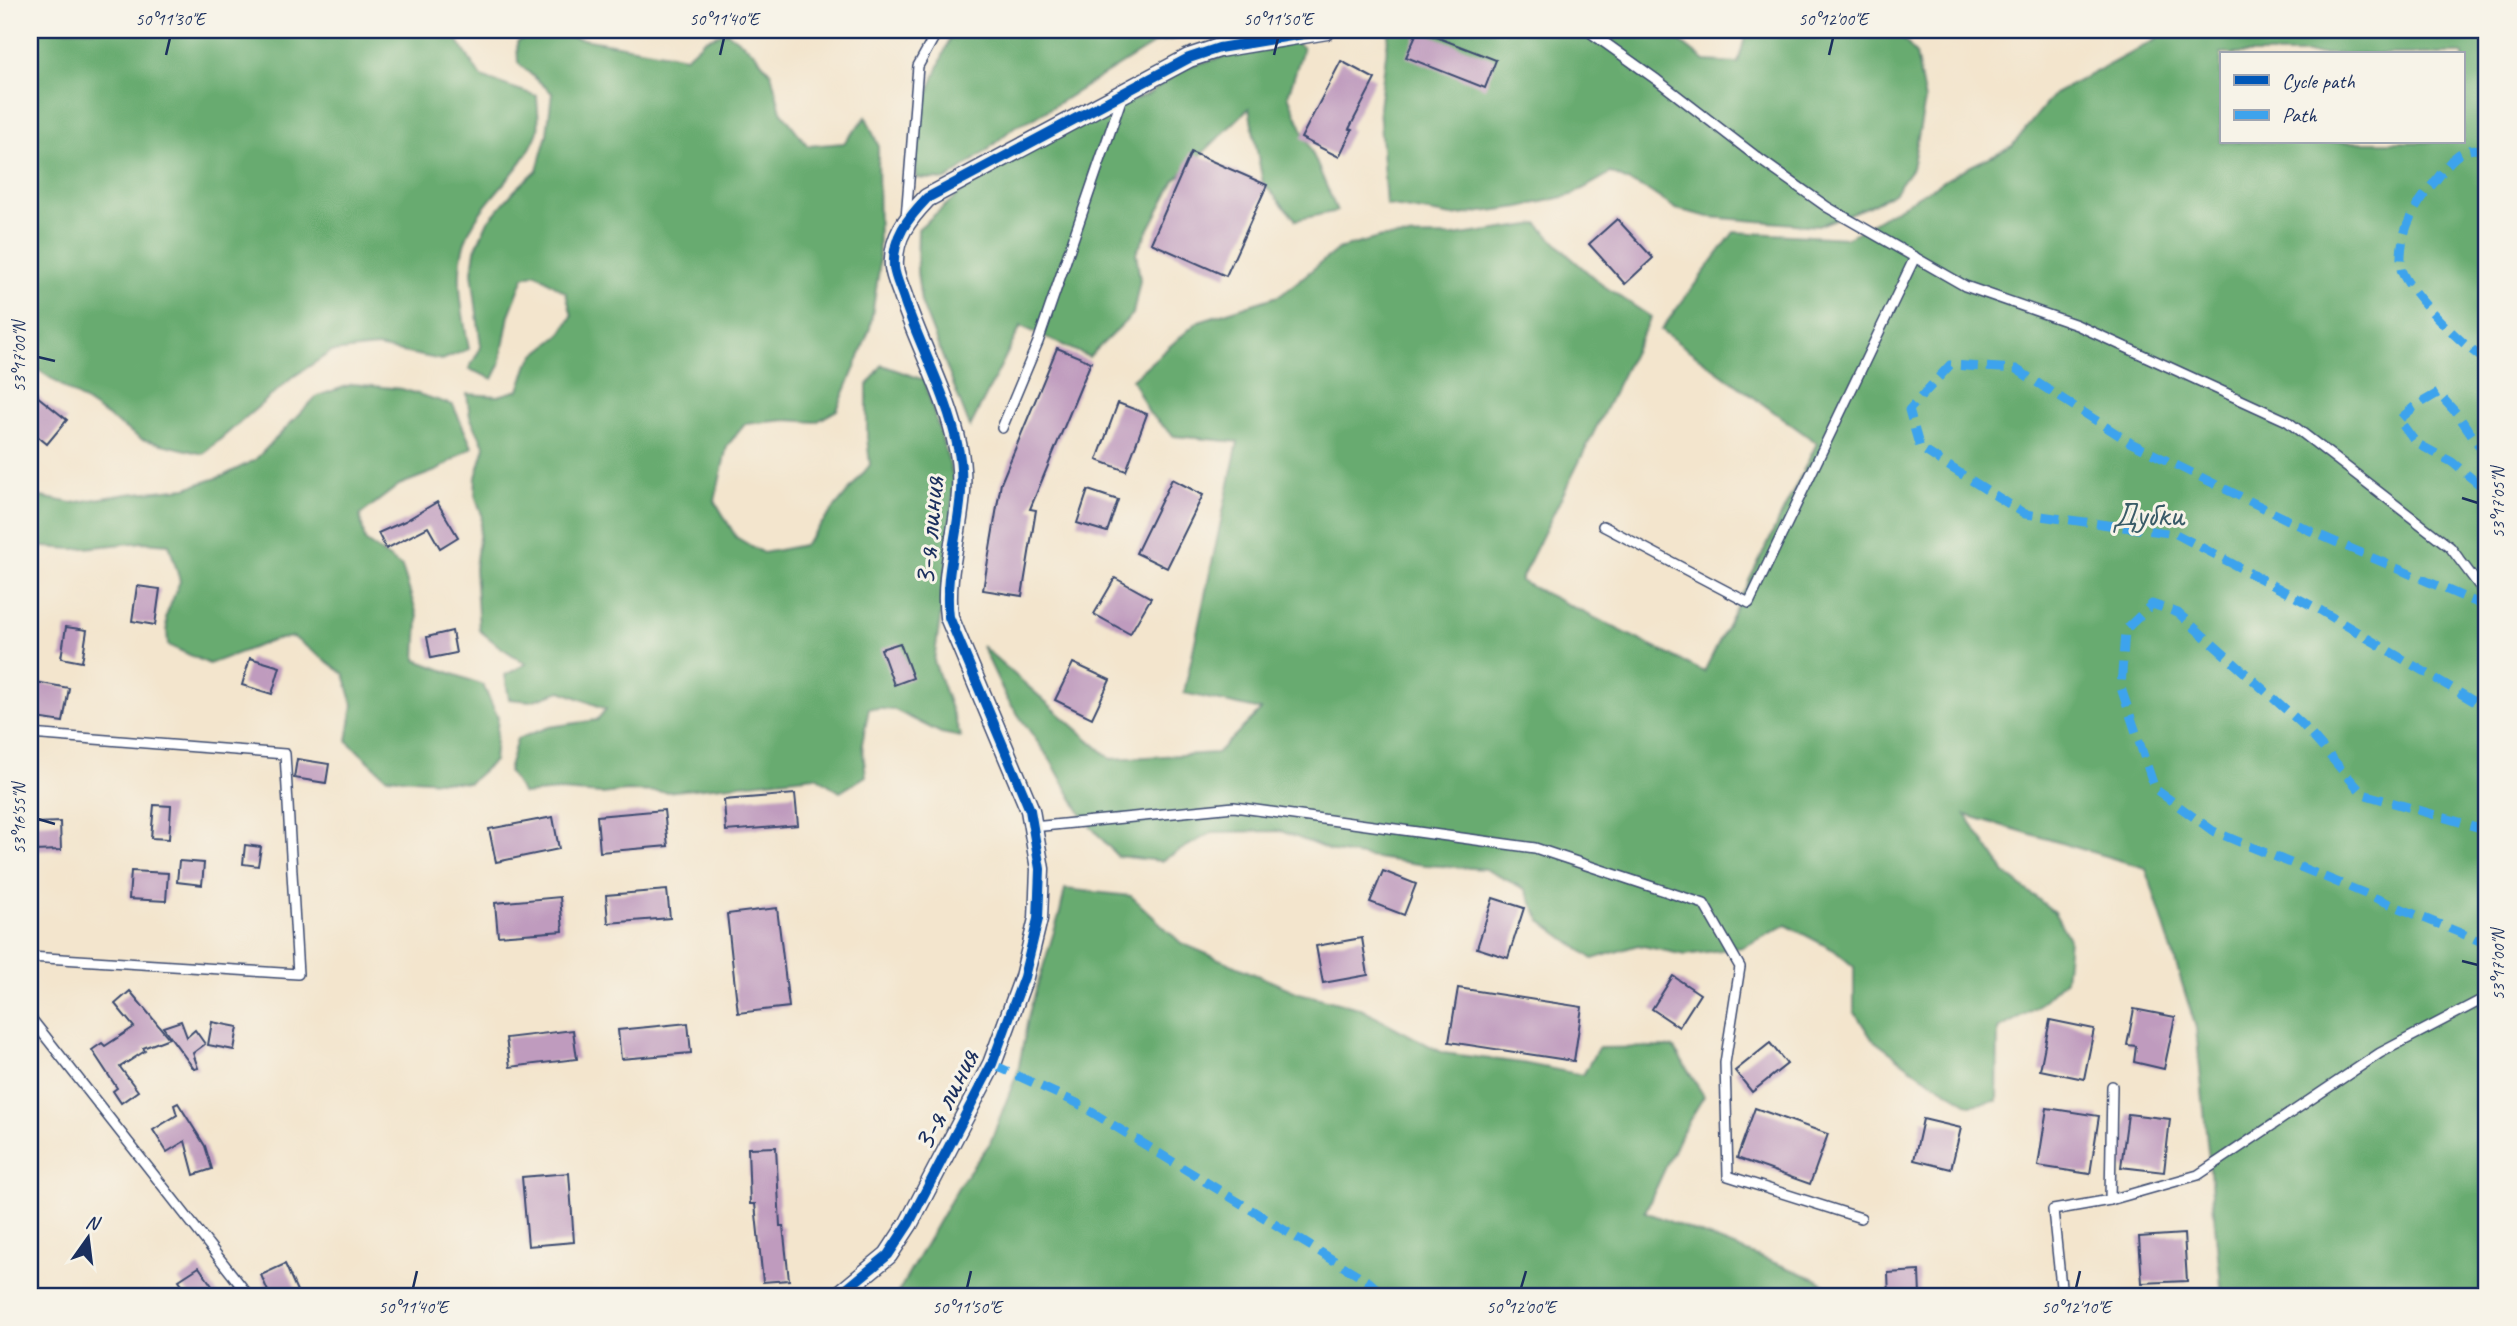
<svg xmlns="http://www.w3.org/2000/svg" width="2517" height="1326" viewBox="0 0 2517 1326" font-family="Caveat,sans-serif">
<rect width="100%" height="100%" fill="#f7f3e8"/>
<filter id="ink" filterUnits="userSpaceOnUse"><feTurbulence type="fractalNoise" baseFrequency=".0143" numOctaves="2"/><feDisplacementMap in="SourceGraphic" scale="14" xChannelSelector="R" yChannelSelector="G"/><feConvolveMatrix kernelMatrix="1 2 1 2 8 2 1 2 1" color-interpolation-filters="sRGB"/></filter>
<filter id="wash" filterUnits="userSpaceOnUse"><feTurbulence type="fractalNoise" baseFrequency=".00686" numOctaves="4" result="noise"/><feDisplacementMap in="SourceGraphic" scale="28" xChannelSelector="R" yChannelSelector="G"/><feGaussianBlur stdDeviation="1.57" result="paint"/><feColorMatrix in="noise" values="0 0 0 0 0 0 0 0 0 0 0 0 0 0 0 0 0 1.4 0 .05"/><feComposite in="paint" operator="in"/></filter>
<g filter="url(#wash)">
<rect width="100%" height="100%" fill="#f3e5cd"/>
<g fill="#68ab6f" stroke="#426d66" stroke-width="2" fill-rule="evenodd">
<path d="M30,30H457L458,41L481,77L537,96C537,107 541,124 537,134C521,175 479,200 465,242C454,275 463,316 469,349L442,360L377,347L331,352L293,377L203,454L141,439L40,371H30Z"/>
<polygon points="953,30 1213,30 1155,43 1033,119 1015,126 985,152 946,180 917,178 914,149 922,109"/>
<polygon points="1395,30 1665,30 1705,61 1738,63 1747,30 1896,30 1916,54 1925,101 1912,168 1894,193 1869,206 1818,226 1709,217 1676,209 1649,191 1611,173 1572,195 1520,207 1452,216 1386,205 1379,108 1389,31"/>
<path d="M2145,30H2487V1296H2222L2196,1028L2146,868L1966,815L2005,873L2054,912L2069,939L2065,980L2036,1008L1998,1029L1997,1101L1970,1105L1921,1075L1872,1039L1854,1011V967L1834,950L1786,925L1743,947L1685,955L1638,945L1593,959L1541,921L1525,889L1485,869L1425,865L1334,852L1281,831L1213,832L1161,861L1117,856L1084,819L1051,761L1007,699L982,646L1111,759L1217,753L1261,710L1184,693L1238,442L1174,436L1149,413L1132,379L1199,321L1281,295L1338,249L1382,237L1453,236L1538,224L1568,255L1601,284L1651,317L1520,581L1704,672L1817,443L1661,330L1734,232L1847,238L1961,171L2012,146L2054,94L2157,39ZM2221,54H2463V142H2221Z"/>
<polygon points="537,31 686,57 706,39 727,32 753,51 771,73 781,111 808,146 844,143 866,117 878,145 879,270 870,328 856,365 837,410 816,422 787,420 745,424 727,446 715,501 736,537 763,553 804,545 870,465 867,437 867,386 882,365 924,380 954,479 946,579 934,661 961,737 941,733 895,710 869,708 862,744 866,776 840,792 816,776 666,792 627,791 602,794 560,791 523,794 508,771 517,739 549,727 597,720 606,709 561,691 531,701 509,699 505,675 526,664 499,646 479,630 475,568 482,515 475,495 476,477 485,447 470,417 467,394 498,396 519,390 528,364 535,355 560,335 572,316 566,293 536,273 524,277 509,315 500,365 493,379 469,369 481,347 472,272 475,250 488,221 515,190 537,170 547,134 552,93 518,63 517,42"/>
<polygon points="1292,40 1303,48 1288,96 1337,211 1296,220 1263,183 1249,108 1175,180 1136,253 1140,280 1133,314 1089,357 1021,326 970,427 921,302 917,272 918,229 967,187 1040,139 1148,94 1188,66"/>
<polygon points="353,384 402,389 453,405 472,447 438,470 399,485 360,515 365,541 402,567 418,618 416,660 483,685 498,718 494,761 469,783 386,777 347,741 353,705 344,674 293,637 274,640 209,664 168,645 166,616 180,581 169,544 143,542 74,549 30,546 30,495 72,503 127,494 186,488 223,476 255,460 317,396"/>
<polygon points="1065,889 1131,896 1181,943 1299,993 1359,1008 1443,1053 1522,1063 1583,1075 1598,1048 1673,1047 1704,1096 1680,1136 1645,1212 1816,1279 1845,1296 896,1296 960,1184 990,1143 1018,1071 1029,1013 1060,912"/>
</g>
<g id="blocks">
<g fill="#bf9bbe">
<polygon points="1418,30 1496,60 1485,88 1406,57"/>
<polygon points="1341,61 1375,79 1349,129 1352,130 1339,157 1301,138"/>
<polygon points="1191,152 1267,185 1226,276 1151,243"/>
<polygon points="1617,219 1653,258 1625,284 1589,244"/>
<polygon points="1057,348 1091,362 1030,509 1036,510 1022,596 983,590 1001,483"/>
<polygon points="37,396 67,420 47,444 30,430 30,405"/>
<polygon points="1118,403 1147,414 1126,471 1097,460"/>
<polygon points="1172,479 1203,495 1167,568 1136,553"/>
<polygon points="1088,490 1118,500 1107,532 1077,523"/>
<polygon points="437,502 458,537 440,548 428,527 386,549 378,533 405,521"/>
<polygon points="1115,578 1151,598 1130,634 1094,614"/>
<polygon points="137,586 160,589 155,625 132,621"/>
<polygon points="66,627 87,630 82,662 61,658"/>
<polygon points="452,631 456,653 431,658 427,637"/>
<polygon points="900,643 913,678 894,685 881,649"/>
<polygon points="250,658 280,667 272,694 242,685"/>
<polygon points="1073,663 1110,680 1092,718 1055,700"/>
<polygon points="30,681 69,688 63,722 30,717"/>
<polygon points="297,759 329,764 326,783 294,778"/>
<polygon points="795,794 798,825 726,831 724,800"/>
<polygon points="154,805 171,806 169,839 151,838"/>
<polygon points="664,810 668,846 600,852 597,816"/>
<polygon points="553,817 559,849 496,862 489,829"/>
<polygon points="60,822 61,850 34,851 34,823"/>
<polygon points="245,845 261,847 258,866 243,864"/>
<polygon points="179,861 204,863 202,885 177,882"/>
<polygon points="131,871 168,873 166,901 129,899"/>
<polygon points="1383,871 1416,884 1404,915 1370,902"/>
<polygon points="667,890 670,918 608,923 606,895"/>
<polygon points="560,897 563,931 498,936 495,903"/>
<polygon points="1493,898 1524,908 1508,958 1477,948"/>
<polygon points="777,908 789,1007 738,1013 727,914"/>
<polygon points="1362,938 1368,975 1323,983 1316,946"/>
<polygon points="1673,976 1700,994 1679,1027 1652,1009"/>
<polygon points="1458,988 1582,1007 1574,1061 1449,1042"/>
<polygon points="130,991 169,1038 143,1048 145,1051 120,1067 138,1091 121,1103 113,1091 117,1088 92,1050 102,1043 105,1046 134,1027 115,1004"/>
<polygon points="2134,1009 2175,1017 2164,1069 2134,1062 2136,1046 2127,1045"/>
<polygon points="2050,1020 2094,1029 2084,1079 2040,1070"/>
<polygon points="181,1021 187,1037 195,1030 205,1044 193,1053 198,1068 194,1069 163,1027"/>
<polygon points="212,1022 238,1027 234,1050 208,1045"/>
<polygon points="688,1023 691,1053 621,1059 618,1030"/>
<polygon points="573,1030 577,1059 510,1067 506,1038"/>
<polygon points="1770,1043 1787,1064 1752,1092 1735,1071"/>
<polygon points="178,1103 205,1146 212,1169 194,1175 185,1141 167,1152 153,1130 177,1115 174,1105"/>
<polygon points="1755,1108 1828,1134 1810,1184 1737,1158"/>
<polygon points="2047,1108 2099,1116 2090,1174 2038,1166"/>
<polygon points="2128,1114 2170,1119 2164,1172 2121,1167"/>
<polygon points="1923,1119 1961,1128 1951,1169 1914,1160"/>
<polygon points="776,1147 780,1226 783,1226 789,1280 763,1282 755,1204 750,1204 748,1148"/>
<polygon points="569,1173 574,1242 528,1246 522,1177"/>
<polygon points="2184,1234 2187,1281 2142,1283 2139,1237"/>
<polygon points="285,1264 297,1291 285,1296 270,1296 261,1275"/>
<polygon points="199,1267 219,1296 190,1296 179,1280"/>
<polygon points="1919,1271 1920,1296 1889,1296 1888,1273"/>
</g>
</g>
</g>
<g filter="url(#ink)">
<use href="#blocks" fill-opacity="0" stroke="#3b4a6f" stroke-width="2"/>
<g fill="none" stroke-linecap="round" stroke-linejoin="round">
<defs>
<g id="service">
<polyline points="1587,30 1657,80 1762,161 1827,207 1965,286 2077,325 2287,421 2450,547 2487,596"/>
<polyline points="906,218 918,66 938,30"/>
<polyline points="1002,428 1038,342 1123,94"/>
<polyline points="1603,526 1749,603 1915,257"/>
<polyline points="30,734 285,754 298,974 30,957"/>
<polyline points="1033,827 1234,807 1535,848 1704,904 1740,967 1725,1063 1728,1176 1861,1218"/>
<polyline points="30,1017 249,1296"/>
<polyline points="2112,1086 2110,1200 2198,1175 2380,1053 2487,997"/>
<polyline points="2062,1296 2053,1210 2110,1200"/>
</g>
<path id="minor" d="M838,1296L888,1255L909,1223L992,1064L1024,977L1038,919L1040,869L1030,810L949,617C942,561 971,505 958,448C948,397 922,351 905,302C902,291 895,278 894,267C892,237 908,218 927,198L1189,58L1219,48L1327,30"/>
</defs>
<use href="#service" stroke="#3b4a6f" stroke-width="12"/>
<use href="#minor" stroke="#3b4a6f" stroke-width="21"/>
<use href="#service" stroke="#fff" stroke-width="9"/>
<use href="#minor" stroke="#fff" stroke-width="18"/>
<g stroke="#3da3ed" stroke-width="9" stroke-dasharray="18 9" stroke-linecap="butt">
<path d="M2487,152C2459,141 2447,167 2433,184C2415,206 2402,227 2401,256C2401,261 2400,268 2402,272C2412,296 2465,348 2487,361"/>
<polyline points="2487,457 2458,415 2438,393 2414,407 2399,420 2416,443 2452,462 2487,491"/>
<polyline points="2487,607 2317,534 2131,443 2016,369 1950,365 1909,410 1920,448 2025,514 2176,534 2320,610 2487,709"/>
<polyline points="2487,830 2363,794 2302,724 2178,613 2152,604 2125,630 2121,688 2155,789 2213,831 2487,944"/>
<polyline points="992,1064 1077,1103 1369,1282 1385,1296"/>
<polyline points="2485,1296 2487,1294"/>
</g>
<defs>
<path id="cycleway" d="M838,1296L888,1255L909,1223L992,1064L1024,977L1038,919L1040,869L1030,810L949,617C942,561 971,505 958,448C948,397 922,351 905,302C902,291 895,278 894,267C892,237 908,218 927,198L1189,58L1219,48L1327,30"/>
</defs>
<use href="#cycleway" stroke="#f7f3e8" stroke-width="15"/>
<use href="#cycleway" stroke="#0057b8" stroke-width="10"/>
</g>
</g>
<path fill="none" stroke="#1b2f5e" stroke-width="2.5" d="M166,55L170,38M720,55L724,38M1274,55L1278,38M1829,55L1833,38M38,357L55,361M2462,498L2478,503M38,819L55,824M2462,961L2478,965M413,1288L417,1271M967,1288L971,1271M1521,1288L1526,1271M2076,1288L2080,1271"/>
<g text-anchor="middle" stroke-width="6" stroke-linejoin="round" paint-order="stroke">
<g font-size="33" fill="#3a5c68" stroke="#f7f3e8">
<text x="2148" y="526">Дубки</text>
</g>
<g font-size="33" fill="#1b2f5e" stroke="#f7f3e8">
<text transform="translate(927 531) rotate(-85)" y="12">3-я линия</text>
<text transform="translate(944 1099) rotate(-63)" y="12">3-я линия</text>
</g>
</g>
<rect width="2517" height="1326" fill="none" stroke="#f7f3e8" stroke-width="77"/>
<rect x="2220" y="52" width="245" height="91" fill="#f7f3e8" stroke="#9fa5b1" stroke-width="2"/>
<rect x="2234" y="75" width="35" height="10" fill="#0057b8" stroke="#9fa5b1" stroke-width="2"/>
<text x="2282" y="88" font-size="21" fill="#1b2f5e">Cycle path</text>
<rect x="2234" y="110" width="35" height="10" fill="#3da3ed" stroke="#9fa5b1" stroke-width="2"/>
<text x="2282" y="122" font-size="21" fill="#1b2f5e">Path</text>
<g transform="translate(88 1238) rotate(14)" stroke="#f7f3e8" stroke-width="5" paint-order="stroke">
<path d="M0-5L12 26L0 18L-12 26Z" fill="#1b2f5e"/>
<text y="-10" font-size="19" font-weight="bold" text-anchor="middle" fill="#1b2f5e">N</text>
</g>
<rect x="38" y="38" width="2440" height="1250" fill="none" stroke="#1b2f5e" stroke-width="2.5"/>
<g font-size="18" text-anchor="middle" fill="#1b2f5e">
<text x="170" y="25">50°11'30"E</text>
<text x="724" y="25">50°11'40"E</text>
<text x="1278" y="25">50°11'50"E</text>
<text x="1833" y="25">50°12'00"E</text>
<text transform="translate(19 357) rotate(-90)" y="6">53°17'00"N</text>
<text transform="translate(2498 503) rotate(-90)" y="6">53°17'05"N</text>
<text transform="translate(19 819) rotate(-90)" y="6">53°16'55"N</text>
<text transform="translate(2498 965) rotate(-90)" y="6">53°17'00"N</text>
<text x="413" y="1313">50°11'40"E</text>
<text x="967" y="1313">50°11'50"E</text>
<text x="1521" y="1313">50°12'00"E</text>
<text x="2076" y="1313">50°12'10"E</text>
</g>
</svg>
